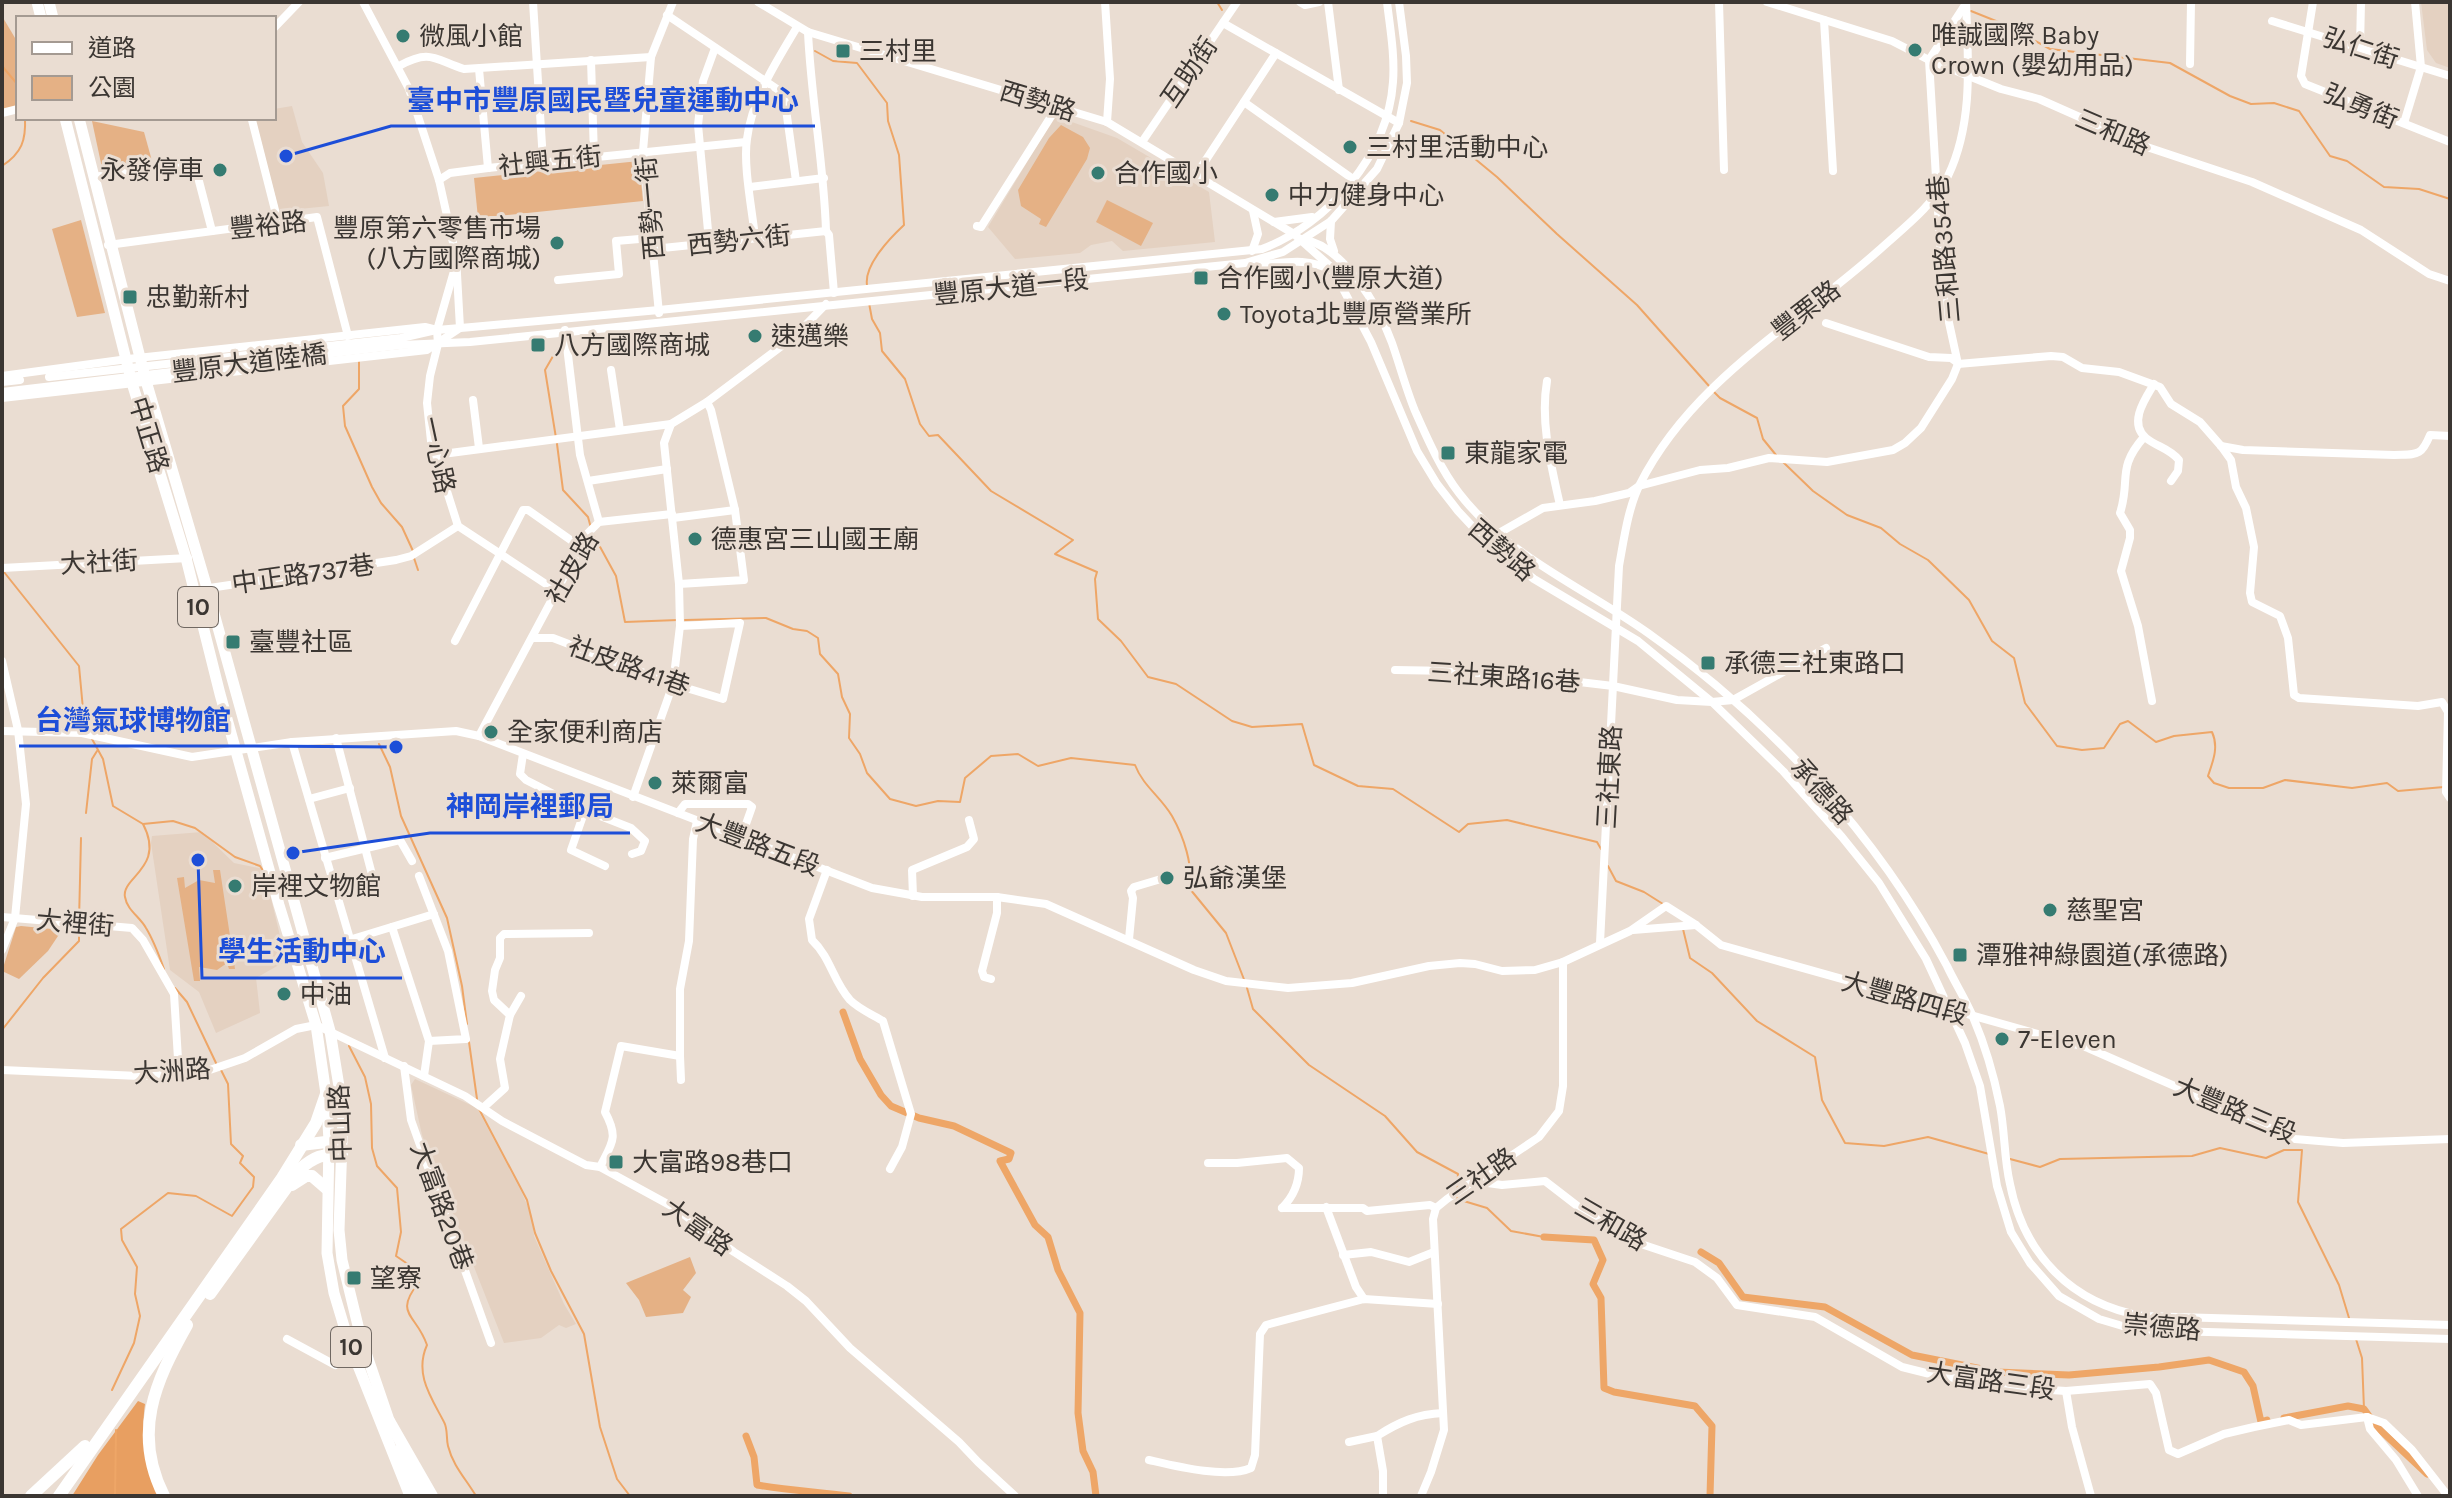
<svg xmlns="http://www.w3.org/2000/svg" width="2452" height="1498" viewBox="0 0 2452 1498" font-family="Karla,'Noto Sans TC',sans-serif">
<rect width="100%" height="100%" fill="#eaddd2"/>
<g fill="#e4d1c1">
<polygon points="2421,2 2450,2 2450,68 2436,63 2427,50"/>
<polygon points="292,106 302,142 323,173 329,206 279,211 255,118 274,118 274,109"/>
<polygon points="1055,116 1117,138 1209,192 1215,242 1123,251 1112,241 1091,245 1080,253 1015,259 988,227"/>
<polygon points="202,832 234,863 264,869 286,961 256,978 260,1013 216,1033 199,992 170,970 151,843 152,836"/>
<polygon points="415,1079 477,1108 521,1191 532,1216 534,1236 564,1304 576,1324 566,1328 559,1325 541,1338 504,1343 422,1135 411,1085"/>
</g>
<g fill="#e5b185">
<polygon points="2,16 18,43 18,112 2,116"/>
<polygon points="92,121 144,132 152,161 102,168"/>
<polygon points="1061,125 1083,137 1090,148 1087,159 1046,227 1039,224 1041,219 1021,206 1018,190 1049,138"/>
<polygon points="639,161 643,201 478,218 474,178"/>
<polygon points="1107,200 1153,223 1141,246 1096,222"/>
<polygon points="81,220 105,313 77,317 52,229"/>
<polygon points="213,870 220,870 235,969 229,969 227,963 217,970 199,967 200,981 194,981 177,878 184,877 185,888 199,880 215,883"/>
<polygon points="21,926 62,930 48,951 19,979 2,971 16,927"/>
<polygon points="690,1257 696,1273 683,1290 691,1297 683,1313 646,1317 639,1300 626,1283"/>
</g>
<path fill="#e89f61" d="M138,1401L145,1404C140,1440 148,1462 159,1496H72L98,1455Z"/>
<g fill="none" stroke-linecap="round" stroke-linejoin="round">
<g stroke="#eea667" stroke-width="2">
<polyline points="1217,2 1222,10"/>
<polyline points="1971,11 2006,25 2050,49 2170,63 2230,96 2251,104 2274,103 2299,111 2330,156 2347,161 2384,187 2419,189 2450,199"/>
<path d="M815,51L833,61L857,63L887,103L888,121L899,155L904,225C890,238 864,265 867,285"/>
<polyline points="2,66 18,85"/>
<polyline points="1411,121 1440,130 1497,177 1557,234 1637,305 1709,386"/>
<path d="M2,166C22,153 26,140 25,118"/>
<polyline points="869,303 872,319 880,333 882,351 905,379 920,424 929,436 938,435 991,491 1073,540 1055,554 1097,572 1095,579 1098,619 1121,641 1148,677 1176,684 1232,721 1252,727 1302,724 1314,765 1358,786 1393,789 1459,832 1468,824 1507,820 1597,842 1601,849"/>
<polyline points="556,351 545,370 556,438"/>
<polyline points="359,362 359,389 343,406 345,426 372,487 381,503 402,527 413,551"/>
<polyline points="1713,391 1720,398 1757,418 1763,439 1776,455"/>
<polyline points="557,444 563,490 588,517 591,528"/>
<path d="M1783,462L1813,491L1847,515L1881,528L1900,544L1928,560L1969,600L1992,641L2014,658L2025,703L2057,746L2082,750L2104,748L2120,724L2128,721L2156,742L2174,736L2212,732C2219,747 2213,761 2208,776L2214,783L2229,788H2263L2285,780L2352,788L2387,783L2398,791L2444,787"/>
<polyline points="593,534 616,576 625,622 678,620"/>
<polyline points="414,558 418,570"/>
<polyline points="4,572 79,666 84,720 88,730"/>
<path d="M685,620L766,618L793,629L807,631L818,638L820,654L838,674L842,697L850,714L849,738L860,754L867,773L890,799L916,806L938,801L960,802L965,778L991,756L1018,754L1038,766L1071,758L1135,765C1143,786 1161,797 1172,816C1184,837 1193,865 1190,889L1226,933L1245,982"/>
<polyline points="92,739 103,759 113,806 143,824 173,821 195,828 235,857 260,866 264,872"/>
<polyline points="379,744 390,767 401,816 447,918 462,986 467,1024"/>
<polyline points="86,813 92,759 97,751"/>
<path d="M143,824C166,868 121,877 125,897C127,910 140,917 146,928C154,941 159,955 164,969"/>
<polyline points="1608,866 1616,881 1644,892 1663,904"/>
<polyline points="79,921 81,838"/>
<polyline points="1683,929 1690,958 1712,973 1757,1021 1815,1057 1822,1100 1845,1143 1884,1146 1928,1137 1989,1154"/>
<polyline points="175,988 187,1002 216,1063"/>
<polyline points="1247,988 1253,1009 1309,1065 1385,1116 1417,1152 1458,1174 1457,1188"/>
<polyline points="2,1030 43,978 79,941 79,927"/>
<polyline points="469,1042 477,1099"/>
<path d="M349,1046L365,1077L371,1104L372,1148L377,1166L397,1188L401,1232L396,1256L418,1271L419,1282C393,1315 416,1313 427,1345C414,1374 431,1397 444,1422C448,1429 446,1438 448,1446C453,1466 466,1479 476,1496"/>
<polyline points="479,1109 527,1200 535,1233 551,1271 584,1334 600,1427 617,1479 630,1496"/>
<polyline points="2010,1159 2040,1167 2060,1159 2192,1156 2220,1148 2266,1158 2284,1150 2302,1150 2298,1202 2339,1285 2349,1318"/>
<polyline points="1457,1195 1457,1199 1487,1208 1511,1231 1544,1237"/>
<polyline points="2356,1339 2362,1358 2364,1409"/>
<polyline points="112,1390 134,1343 140,1316 135,1294 137,1267 122,1240 121,1229 168,1193 196,1196 232,1216 253,1187 254,1177 240,1163 243,1156 231,1144 228,1084 220,1068"/>
<polyline points="115,1496 116,1430"/>
</g>
<g stroke="#eea667" stroke-width="7">
<polyline points="843,1012 860,1059 881,1095 891,1106 919,1118 954,1126 1011,1153 1009,1159 1000,1161 1035,1225 1048,1237 1058,1270 1080,1313 1078,1413 1083,1451 1093,1472 1096,1496"/>
<polyline points="1544,1237 1594,1240 1603,1260 1593,1284 1601,1298 1604,1388 1614,1392 1695,1406 1712,1426 1710,1496"/>
<polyline points="1701,1252 1719,1263 1743,1297 1825,1307 1912,1355 1997,1372 2069,1375 2159,1367 2209,1360 2244,1372 2253,1386 2261,1422 2267,1420"/>
<polyline points="2284,1418 2348,1406 2364,1409 2377,1427 2427,1474"/>
<path d="M746,1436L754,1457L757,1485C787,1490 818,1492 849,1496"/>
</g>
<g stroke="#fff" stroke-width="8">
<polyline points="533,2 543,161"/>
<polyline points="758,2 808,32 1107,122 1294,234 1332,268 1371,342 1417,451 1437,484 1458,511 1485,540 1534,579 1638,641 1712,702 1783,771 1842,837 1879,883 1926,959 1965,1043 1980,1086 1997,1186 2011,1232 2030,1263 2059,1296 2099,1319 2136,1330 2450,1339"/>
<polyline points="1105,2 1110,79 1107,122"/>
<polyline points="1300,2 1305,5 1319,2"/>
<polyline points="1328,2 1339,90"/>
<polyline points="1719,2 1724,170"/>
<polyline points="1767,2 1892,41 1929,60 2001,89 2039,99 2147,147 2252,182 2361,230 2429,274 2450,281"/>
<polyline points="2313,2 2301,76 2305,84 2450,142"/>
<polyline points="667,15 780,91 785,102 796,181"/>
<polyline points="1824,20 1833,171"/>
<polyline points="2272,21 2450,76"/>
<polyline points="1223,23 1399,123"/>
<polyline points="274,28 299,2"/>
<path d="M808,32C811,99 824,164 826,231L829,235L834,293"/>
<polyline points="2360,47 2361,2"/>
<polyline points="591,60 594,156"/>
<polyline points="2190,64 2191,2"/>
<path d="M399,66C430,49 434,59 464,69L651,57"/>
<polyline points="479,69 488,168"/>
<polyline points="1244,102 1353,179"/>
<polyline points="2,113 18,109"/>
<polyline points="252,120 278,222"/>
<polyline points="2404,123 2421,67 2415,2"/>
<polyline points="1142,142 1237,2"/>
<polyline points="1196,175 1276,53"/>
<polyline points="94,177 194,162 212,231"/>
<polyline points="439,180 450,173 488,168 746,142"/>
<polyline points="750,187 824,178"/>
<polyline points="1331,221 1330,239 1334,251"/>
<polyline points="1274,222 1312,217"/>
<polyline points="977,226 981,227 1057,107"/>
<path d="M755,237C752,209 743,165 747,139C752,98 777,61 797,27"/>
<path d="M1302,239C1343,245 1379,307 1392,343C1400,366 1406,389 1415,411C1427,438 1441,470 1459,493C1507,556 1585,588 1648,633C1770,719 1877,834 1947,966C1955,983 1966,1000 1973,1017C1985,1045 1994,1076 2000,1106C2005,1132 2004,1159 2010,1184C2024,1255 2072,1304 2143,1316L2450,1325"/>
<polyline points="709,241 698,125 703,81 715,48"/>
<polyline points="108,245 317,217 348,336"/>
<polyline points="653,249 826,231"/>
<polyline points="1252,251 1258,234 1253,211"/>
<path d="M1253,265C1280,264 1306,256 1330,270"/>
<polyline points="454,271 437,330 438,344 430,376 427,403 431,441 458,526 558,592"/>
<polyline points="558,280 619,274 616,241 651,238"/>
<polyline points="659,313 643,151 651,57 673,2"/>
<polyline points="1826,323 1929,357 1951,358 1958,363"/>
<polyline points="565,330 580,455 599,522"/>
<polyline points="1958,364 2051,356 2063,357 2082,368 2119,372 2160,387 2171,404 2200,422 2221,446 2231,460 2236,487 2246,508 2254,547 2250,593 2252,602 2280,616 2288,638 2294,695 2299,698 2418,706 2442,702 2448,712 2446,792 2450,798"/>
<polyline points="611,370 620,430"/>
<path d="M2,376L128,359L425,327L437,330L472,327L659,310L1262,249C1328,224 1388,155 1393,82C1395,55 1390,28 1387,2"/>
<polyline points="49,377 401,338 436,330"/>
<path d="M1547,381C1540,422 1551,465 1560,505"/>
<polyline points="2,382 20,380"/>
<path d="M2154,384C2145,399 2128,423 2146,438C2157,447 2169,448 2179,460L2178,471L2171,481"/>
<polyline points="2,392 401,345 470,342 1245,263 1283,252 1331,221 1377,169 1399,123 1407,83 1406,56 1399,2"/>
<polyline points="2,398 427,350 460,328 456,256 439,180 409,89 363,2"/>
<polyline points="473,400 479,448"/>
<path d="M2144,437C2116,469 2131,479 2120,513L2130,530V538L2121,571L2138,626L2152,701"/>
<path d="M2221,446L2243,450L2394,455C2417,454 2421,457 2430,435L2450,436"/>
<polyline points="435,455 671,424"/>
<polyline points="588,481 667,469"/>
<polyline points="673,518 735,510"/>
<polyline points="1499,533 1543,508 1595,501 1629,493 1639,486 1700,470 1728,468 1769,458 1827,462 1893,450 1905,443 1921,428 1952,379 1958,364 1943,295 1929,60 1965,5"/>
<polyline points="2,568 188,558"/>
<polyline points="679,584 744,580 735,510 711,410 707,402"/>
<polyline points="203,589 396,560 411,556 458,526"/>
<polyline points="533,638 553,638 673,684 723,699 740,623 680,626"/>
<polyline points="455,641 523,510 528,510 582,548"/>
<polyline points="2,661 18,730 26,804 15,918 2,950"/>
<polyline points="1395,670 1453,671 1554,679 1613,686 1677,700 1712,702 1733,700 1826,648"/>
<polyline points="2,731 82,733 192,757 292,742 456,731 479,736 872,888 922,897 997,897 1046,904 1194,970 1226,981 1288,988 1352,983 1429,966 1460,963 1475,964 1502,971 1535,970 1563,962 1630,931 1666,906 1696,925 1721,945 2088,1048 2295,1139 2343,1143 2450,1139"/>
<polyline points="479,736 587,534 599,522 672,514"/>
<polyline points="336,738 374,882"/>
<polyline points="292,742 385,1058"/>
<polyline points="523,754 520,774 526,780 585,810 631,828 645,841 641,851 632,854"/>
<polyline points="633,797 673,684 680,626 679,584 664,443 671,424 707,402 795,336 826,304"/>
<polyline points="309,799 350,788"/>
<polyline points="585,810 571,850 605,866"/>
<polyline points="678,813 685,804 748,804 752,807 741,838"/>
<polyline points="325,858 400,840 412,861"/>
<path d="M827,870L809,919L812,940C831,958 833,981 850,1000C859,1009 873,1015 883,1021L911,1114L902,1147L890,1169"/>
<polyline points="419,876 448,951 466,1039 429,1041"/>
<polyline points="913,896 912,870 967,847 974,839 969,820"/>
<polyline points="2,917 132,928 143,940 174,994 179,1075"/>
<polyline points="392,927 429,1041 424,1076"/>
<polyline points="1633,930 1696,925"/>
<polyline points="1129,939 1133,898 1131,891 1134,887 1161,879"/>
<polyline points="349,940 434,914"/>
<path d="M1600,943L1619,566C1624,539 1628,508 1640,484C1692,381 1795,325 1878,251C1902,229 1933,206 1948,176C1974,122 1968,59 1966,2"/>
<polyline points="991,979 984,977 982,971 997,913 997,897"/>
<polyline points="510,1015 521,996"/>
<polyline points="680,1056 681,1080"/>
<polyline points="404,1066 411,1120 491,1343"/>
<polyline points="2,1070 139,1076 198,1074 245,1058 296,1029 316,1025 465,1096 502,1121 586,1165 600,1167 675,1208 734,1252 787,1286 806,1301 850,1348 959,1442 978,1462 1015,1496"/>
<polyline points="484,1107 505,1088 500,1059 510,1015 494,1000 492,991 495,970 500,958 500,938 504,934 589,933"/>
<path d="M1208,1163H1237L1287,1158L1299,1168C1299,1184 1293,1197 1282,1208"/>
<path d="M600,1167C612,1143 619,1138 605,1112L621,1046L680,1056V989L689,941L693,839L697,821"/>
<polyline points="1473,1181 1502,1185 1545,1181 1580,1208 1632,1241 1695,1262 1717,1278 1737,1305 1815,1317 1902,1367 1934,1375 2003,1387 2066,1391 2150,1384 2156,1393 2169,1450 2178,1454 2224,1434 2254,1427 2289,1420 2301,1425 2367,1417 2384,1423 2412,1450 2448,1496"/>
<polyline points="1326,1207 1356,1287 1364,1299"/>
<polyline points="1282,1208 1363,1208 1367,1211 1430,1205 1436,1208"/>
<polyline points="1343,1255 1371,1252 1409,1262 1434,1252"/>
<polyline points="287,1339 335,1365"/>
<polyline points="2066,1391 2072,1427 2091,1496"/>
<polyline points="2367,1417 2370,1429 2396,1460 2418,1496"/>
<path d="M1377,1436C1399,1422 1417,1414 1443,1413"/>
<polyline points="1349,1442 1377,1436 1383,1471 1383,1496"/>
<path d="M1149,1460C1175,1466 1226,1479 1251,1468L1255,1455L1260,1334L1266,1325L1364,1299L1438,1304"/>
<polyline points="1421,1496 1431,1472 1444,1430 1433,1219 1436,1208 1447,1199 1539,1137 1559,1111 1563,1086 1563,962"/>
</g>
<g stroke="#fff" stroke-width="11">
<polyline points="37,2 41,18"/>
<polyline points="49,2 53,18"/>
<polyline points="65,118 132,383 186,558 220,694 279,905 316,1025 326,1094 329,1140 327,1253 334,1293 349,1343 410,1496"/>
<polyline points="79,118 146,381 207,588 330,1031 343,1111 339,1230 342,1260 361,1338 392,1429"/>
<polyline points="400,1449 420,1496"/>
</g>
<g stroke="#fff" stroke-width="12">
<polyline points="301,1145 342,1140"/>
<polyline points="292,1185 306,1176 312,1176 327,1189"/>
<path d="M210,1294L300,1169C314,1157 323,1153 342,1155"/>
<polyline points="389,1421 432,1496"/>
<polyline points="31,1496 85,1446"/>
<polyline points="59,1496 282,1178 316,1123 326,1094"/>
<path d="M164,1496C132,1433 155,1382 187,1325"/>
</g>
</g>
<g fill="#357b71" stroke="#eaddd2" stroke-width="3">
<circle cx="403" cy="36" r="8"/>
<circle cx="1915" cy="50" r="8"/>
<rect x="835" y="43" width="16" height="16" rx="4"/>
<circle cx="1350" cy="147" r="8"/>
<circle cx="220" cy="170" r="8"/>
<circle cx="1098" cy="173" r="8"/>
<circle cx="1272" cy="195" r="8"/>
<circle cx="557" cy="243" r="8"/>
<rect x="1193" y="270" width="16" height="16" rx="4"/>
<rect x="122" y="289" width="16" height="16" rx="4"/>
<circle cx="1224" cy="314" r="8"/>
<circle cx="755" cy="336" r="8"/>
<rect x="530" y="337" width="16" height="16" rx="4"/>
<rect x="1440" y="445" width="16" height="16" rx="4"/>
<circle cx="695" cy="539" r="8"/>
<rect x="225" y="634" width="16" height="16" rx="4"/>
<rect x="1700" y="655" width="16" height="16" rx="4"/>
<circle cx="491" cy="732" r="8"/>
<circle cx="655" cy="783" r="8"/>
<circle cx="1167" cy="878" r="8"/>
<circle cx="235" cy="886" r="8"/>
<circle cx="2050" cy="910" r="8"/>
<rect x="1952" y="947" width="16" height="16" rx="4"/>
<circle cx="284" cy="994" r="8"/>
<circle cx="2002" cy="1039" r="8"/>
<rect x="608" y="1154" width="16" height="16" rx="4"/>
<rect x="346" y="1270" width="16" height="16" rx="4"/>
</g>
<g text-anchor="middle" stroke-width="6" stroke-linejoin="round" paint-order="stroke">
<g fill="#eaddd2" stroke="#706862" stroke-width="2">
<rect x="178" y="587" width="40" height="40" rx="6"/>
<rect x="331" y="1327" width="40" height="40" rx="6"/>
</g>
<g font-size="24" font-weight="bold" fill="#3b3632">
<text x="198" y="615">10</text>
<text x="351" y="1355">10</text>
</g>
<g font-size="26" fill="#3b3632" stroke="#eaddd2" text-anchor="start">
<text x="1931" y="44">唯誠國際 Baby<tspan x="1931" dy="30">Crown (嬰幼用品)</tspan></text>
<text x="419" y="45">微風小館</text>
<text x="859" y="60">三村里</text>
<text x="1366" y="156">三村里活動中心</text>
<text x="204" y="179" text-anchor="end">永發停車</text>
<text x="1114" y="182">合作國小</text>
<text x="1288" y="204">中力健身中心</text>
<text x="541" y="237" text-anchor="end">豐原第六零售市場<tspan x="541" dy="30">(八方國際商城)</tspan></text>
<text x="1217" y="287">合作國小(豐原大道)</text>
<text x="146" y="306">忠勤新村</text>
<text x="1240" y="323">Toyota北豐原營業所</text>
<text x="771" y="345">速邁樂</text>
<text x="554" y="354">八方國際商城</text>
<text x="1464" y="462">東龍家電</text>
<text x="711" y="548">德惠宮三山國王廟</text>
<text x="249" y="651">臺豐社區</text>
<text x="1724" y="672">承德三社東路口</text>
<text x="507" y="741">全家便利商店</text>
<text x="671" y="792">萊爾富</text>
<text x="1183" y="887">弘爺漢堡</text>
<text x="251" y="895">岸裡文物館</text>
<text x="2066" y="919">慈聖宮</text>
<text x="1976" y="964">潭雅神綠園道(承德路)</text>
<text x="300" y="1003">中油</text>
<text x="2018" y="1048">7-Eleven</text>
<text x="632" y="1171">大富路98巷口</text>
<text x="370" y="1287">望寮</text>
</g>
<g font-size="26" fill="#3b3632" stroke="#eaddd2">
<text transform="translate(2361 48) rotate(18)" y="9">弘仁街</text>
<text transform="translate(1189 72) rotate(-56)" y="9">互助街</text>
<text transform="translate(1038 101) rotate(17)" y="9">西勢路</text>
<text transform="translate(2361 106) rotate(22)" y="9">弘勇街</text>
<text transform="translate(2113 132) rotate(23)" y="9">三和路</text>
<text transform="translate(550 161) rotate(-6)" y="9">社興五街</text>
<text transform="translate(650 208) rotate(-95)" y="9">西勢一街</text>
<text transform="translate(268 225) rotate(-6)" y="9">豐裕路</text>
<text transform="translate(739 240) rotate(-6)" y="9">西勢六街</text>
<text transform="translate(1944 249) rotate(-95)" y="9">三和路354巷</text>
<text transform="translate(1011 287) rotate(-6)" y="9">豐原大道一段</text>
<text transform="translate(1806 310) rotate(-38)" y="9">豐栗路</text>
<text transform="translate(249 363) rotate(-7)" y="9">豐原大道陸橋</text>
<text transform="translate(149 435) rotate(73)" y="9">中正路</text>
<text transform="translate(438 455) rotate(78)" y="9">一心路</text>
<text transform="translate(1502 550) rotate(41)" y="9">西勢路</text>
<text transform="translate(99 562) rotate(-3)" y="9">大社街</text>
<text transform="translate(572 568) rotate(-60)" y="9">社皮路</text>
<text transform="translate(303 574) rotate(-8)" y="9">中正路737巷</text>
<text transform="translate(629 666) rotate(20)" y="9">社皮路41巷</text>
<text transform="translate(1504 677) rotate(4)" y="9">三社東路16巷</text>
<text transform="translate(1609 777) rotate(-87)" y="9">三社東路</text>
<text transform="translate(1822 791) rotate(48)" y="9">承德路</text>
<text transform="translate(758 844) rotate(21)" y="9">大豐路五段</text>
<text transform="translate(75 923) rotate(5)" y="9">大裡街</text>
<text transform="translate(1905 998) rotate(16)" y="9">大豐路四段</text>
<text transform="translate(172 1071) rotate(-4)" y="9">大洲路</text>
<text transform="translate(2235 1110) rotate(23)" y="9">大豐路三段</text>
<text transform="translate(340 1123) rotate(-92)" y="9">中山路</text>
<text transform="translate(1481 1176) rotate(-35)" y="9">三社路</text>
<text transform="translate(442 1206) rotate(70)" y="9">大富路20巷</text>
<text transform="translate(1611 1224) rotate(30)" y="9">三和路</text>
<text transform="translate(698 1227) rotate(35)" y="9">大富路</text>
<text transform="translate(2162 1327) rotate(5)" y="9">崇德路</text>
<text transform="translate(1991 1381) rotate(8)" y="9">大富路三段</text>
</g>
</g>
<path fill="none" stroke="#1d4ed8" stroke-width="3" d="M286 156L391 126H815M396 747L247 746H19M293 853L430 833H630M198 860L202 978H402"/>
<g fill="#1d4ed8" stroke="#eaddd2" stroke-width="3">
<circle cx="286" cy="156" r="8"/>
<circle cx="396" cy="747" r="8"/>
<circle cx="293" cy="853" r="8"/>
<circle cx="198" cy="860" r="8"/>
</g>
<g font-size="28" text-anchor="middle" font-weight="bold" fill="#1d4ed8" stroke="#eaddd2" stroke-width="6" stroke-linejoin="round" paint-order="stroke">
<text x="603" y="110">臺中市豐原國民暨兒童運動中心</text>
<text x="133" y="730">台灣氣球博物館</text>
<text x="530" y="816">神岡岸裡郵局</text>
<text x="302" y="961">學生活動中心</text>
</g>
<rect width="2452" height="1498" fill="none" stroke="#3b3632" stroke-width="8"/>
<rect x="16" y="16" width="260" height="104" fill="#eaddd2" stroke="#a49a92" stroke-width="2"/>
<rect x="32" y="42" width="40" height="12" fill="#ffffff" stroke="#a49a92" stroke-width="2"/>
<text x="88" y="56" font-size="24" fill="#3b3632">道路</text>
<rect x="32" y="76" width="40" height="24" fill="#e5b185" stroke="#a49a92" stroke-width="2"/>
<text x="88" y="96" font-size="24" fill="#3b3632">公園</text>
</svg>
